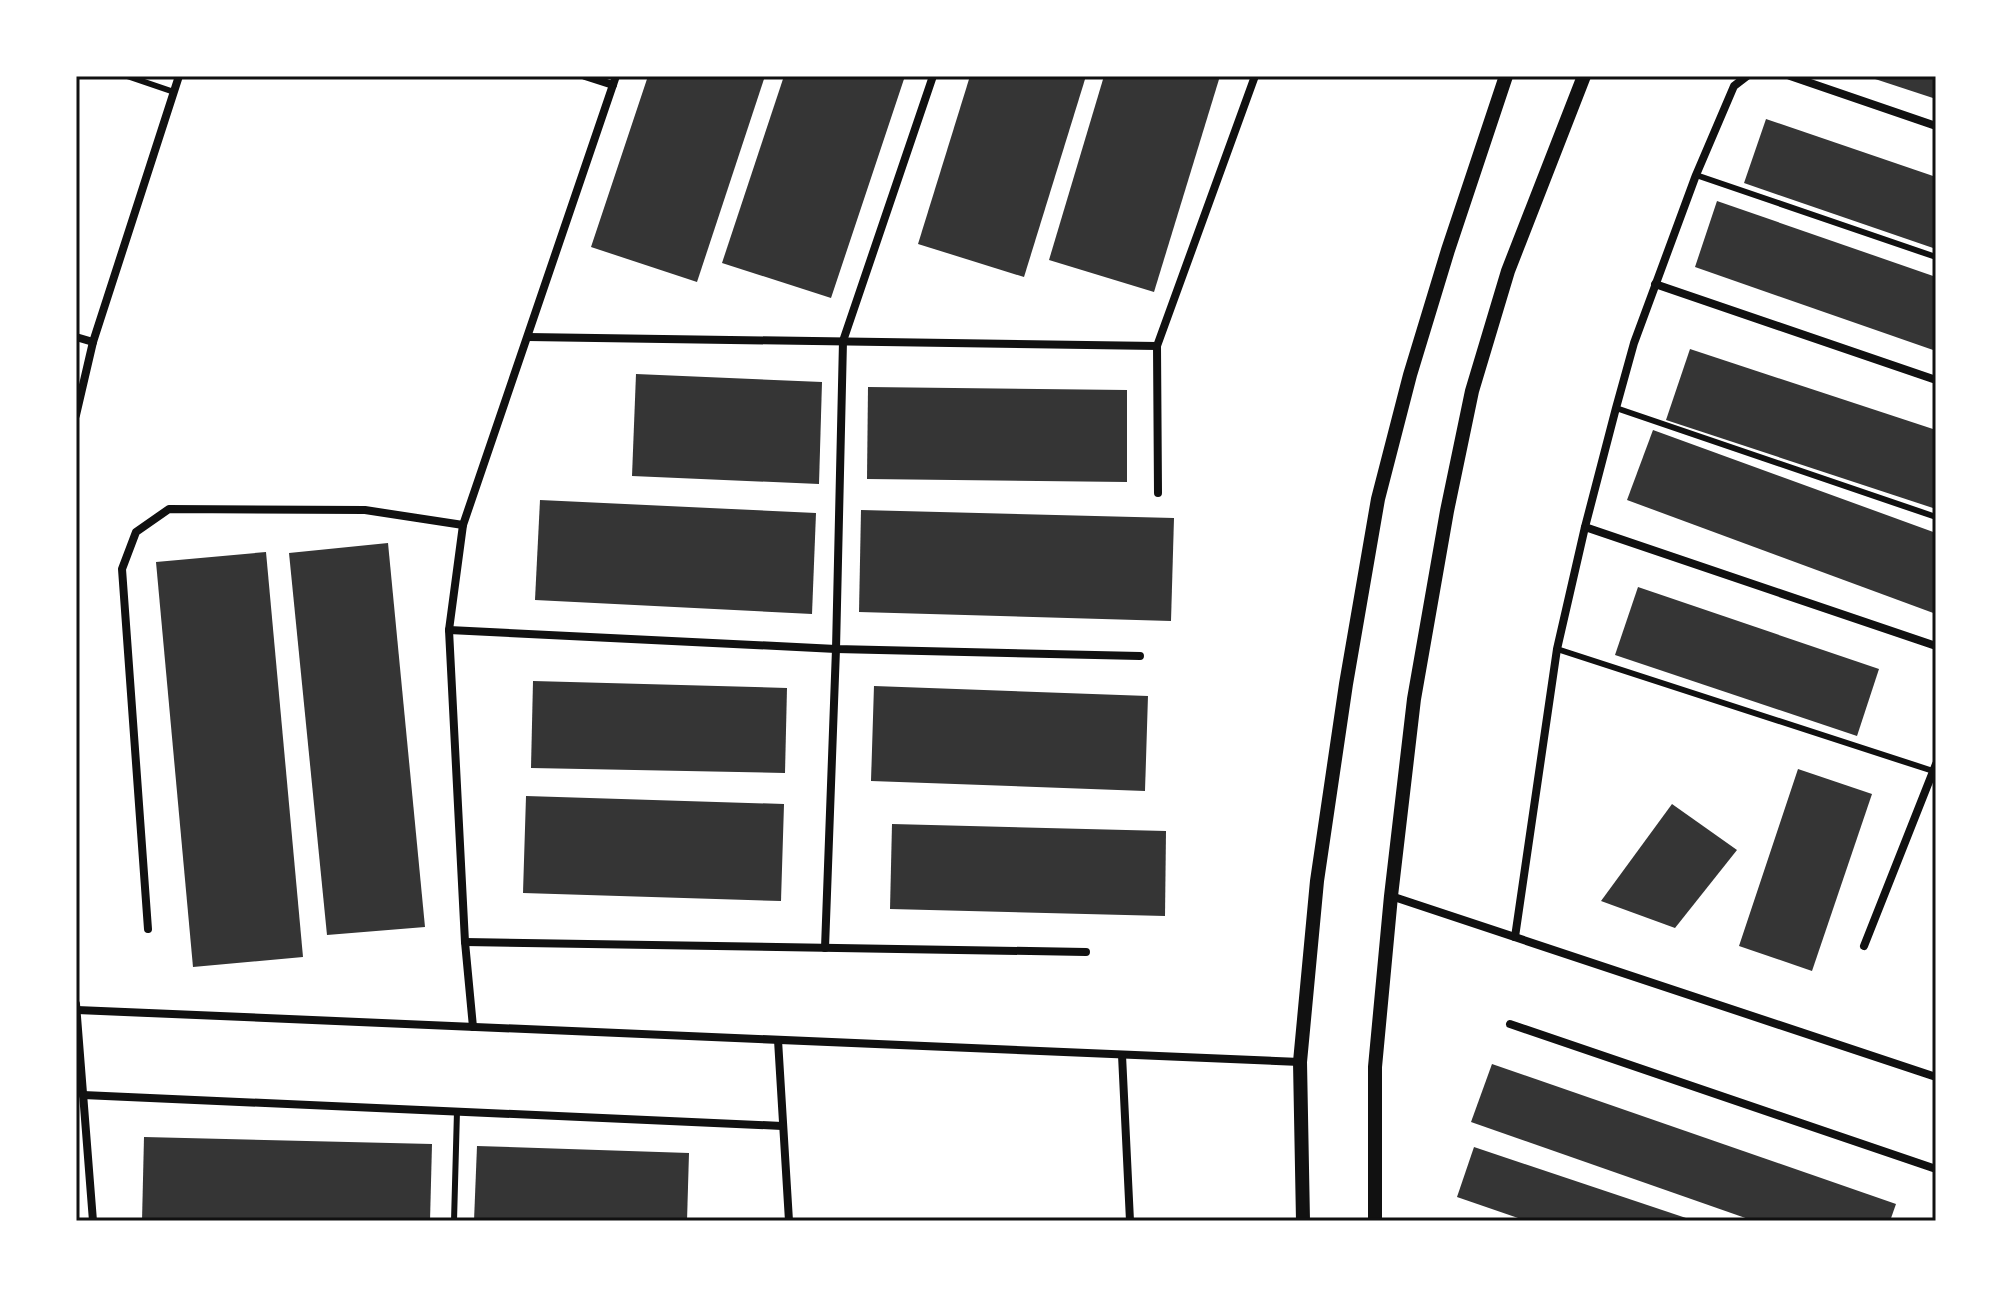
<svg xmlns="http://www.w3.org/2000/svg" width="2012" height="1297" viewBox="0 0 2012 1297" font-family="'Asap Condensed',sans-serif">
<rect width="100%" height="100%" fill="#fff"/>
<g fill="#353535">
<polygon points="648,76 765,76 697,282 591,247"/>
<polygon points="784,76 905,76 831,298 722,263"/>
<polygon points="970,76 1086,76 1024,277 918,244"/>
<polygon points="1104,76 1220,76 1154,292 1049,260"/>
<polygon points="1936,76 1936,99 1869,77 1869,76"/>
<polygon points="1766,119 1936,177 1936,249 1744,183"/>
<polygon points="1717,201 1936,277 1936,351 1695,267"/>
<polygon points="1690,349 1936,430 1936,509 1666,420"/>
<polygon points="636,374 822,382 819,484 632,476"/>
<polygon points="868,387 1127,390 1127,482 867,479"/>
<polygon points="1653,430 1936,533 1936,614 1627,500"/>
<polygon points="540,500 816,513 812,614 535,600"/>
<polygon points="861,510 1174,518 1171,621 859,612"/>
<polygon points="388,543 425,927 327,935 289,553"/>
<polygon points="266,552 303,957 193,967 156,562"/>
<polygon points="1638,587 1879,669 1857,736 1615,655"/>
<polygon points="533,681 787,688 785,773 531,768"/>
<polygon points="874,686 1148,696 1145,791 871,781"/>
<polygon points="1798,769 1872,794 1812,971 1739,946"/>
<polygon points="526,796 784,804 781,901 523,893"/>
<polygon points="1672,804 1737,850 1675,928 1601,901"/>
<polygon points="892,824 1166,831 1165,916 890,909"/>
<polygon points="1492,1064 1896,1204 1890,1221 1754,1221 1471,1122"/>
<polygon points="144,1137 432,1144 430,1221 142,1221"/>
<polygon points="477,1146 689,1153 687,1221 474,1221"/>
<polygon points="1474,1147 1692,1220 1692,1221 1527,1221 1457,1197"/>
</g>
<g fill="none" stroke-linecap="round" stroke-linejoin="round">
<g stroke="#111" stroke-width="6">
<polyline points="127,76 174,92"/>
<polyline points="1696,175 1936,257"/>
<polyline points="1616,408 1936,517"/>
<polyline points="1557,649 1933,771"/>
<polyline points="454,1221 457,1111"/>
</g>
<g stroke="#111" stroke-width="8">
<polyline points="585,76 613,85"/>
<polyline points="1790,76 1936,126"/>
<polyline points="1655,284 1936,380"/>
<polyline points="76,337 93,342"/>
<polyline points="528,337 1157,346"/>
<polyline points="76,415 93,342 179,76"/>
<polyline points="1158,493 1157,346 1255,76"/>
<polyline points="1585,527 1936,646"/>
<polyline points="449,630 836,649 1140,656"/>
<polyline points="1391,896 1936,1077"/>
<polyline points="148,929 122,569 136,532 169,509 365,510 463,525"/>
<polyline points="1515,937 1557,649 1585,527 1616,408 1634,343 1696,175 1734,86 1747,76"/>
<polyline points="465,942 1086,952"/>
<polyline points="1864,946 1936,764"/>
<polyline points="825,948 836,649 843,341 933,76"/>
<polyline points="76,1004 93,1221"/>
<polyline points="77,1010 1300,1062"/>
<polyline points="1510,1024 1936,1169"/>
<polyline points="473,1027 465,942 449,630 463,525 616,76"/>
<polyline points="778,1040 789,1221"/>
<polyline points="1122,1055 1130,1221"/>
<polyline points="83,1095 782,1126"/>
</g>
<g stroke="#111" stroke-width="14">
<polyline points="1303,1221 1300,1062 1317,881 1346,684 1378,499 1410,375 1448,250 1506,76"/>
<polyline points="1375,1221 1375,1067 1391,896 1414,699 1447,511 1472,391 1508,271 1584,76"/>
</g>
</g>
<rect width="2012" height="1297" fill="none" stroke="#ffffff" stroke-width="156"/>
<rect x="78" y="78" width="1856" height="1141" fill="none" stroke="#111" stroke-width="3"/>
</svg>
